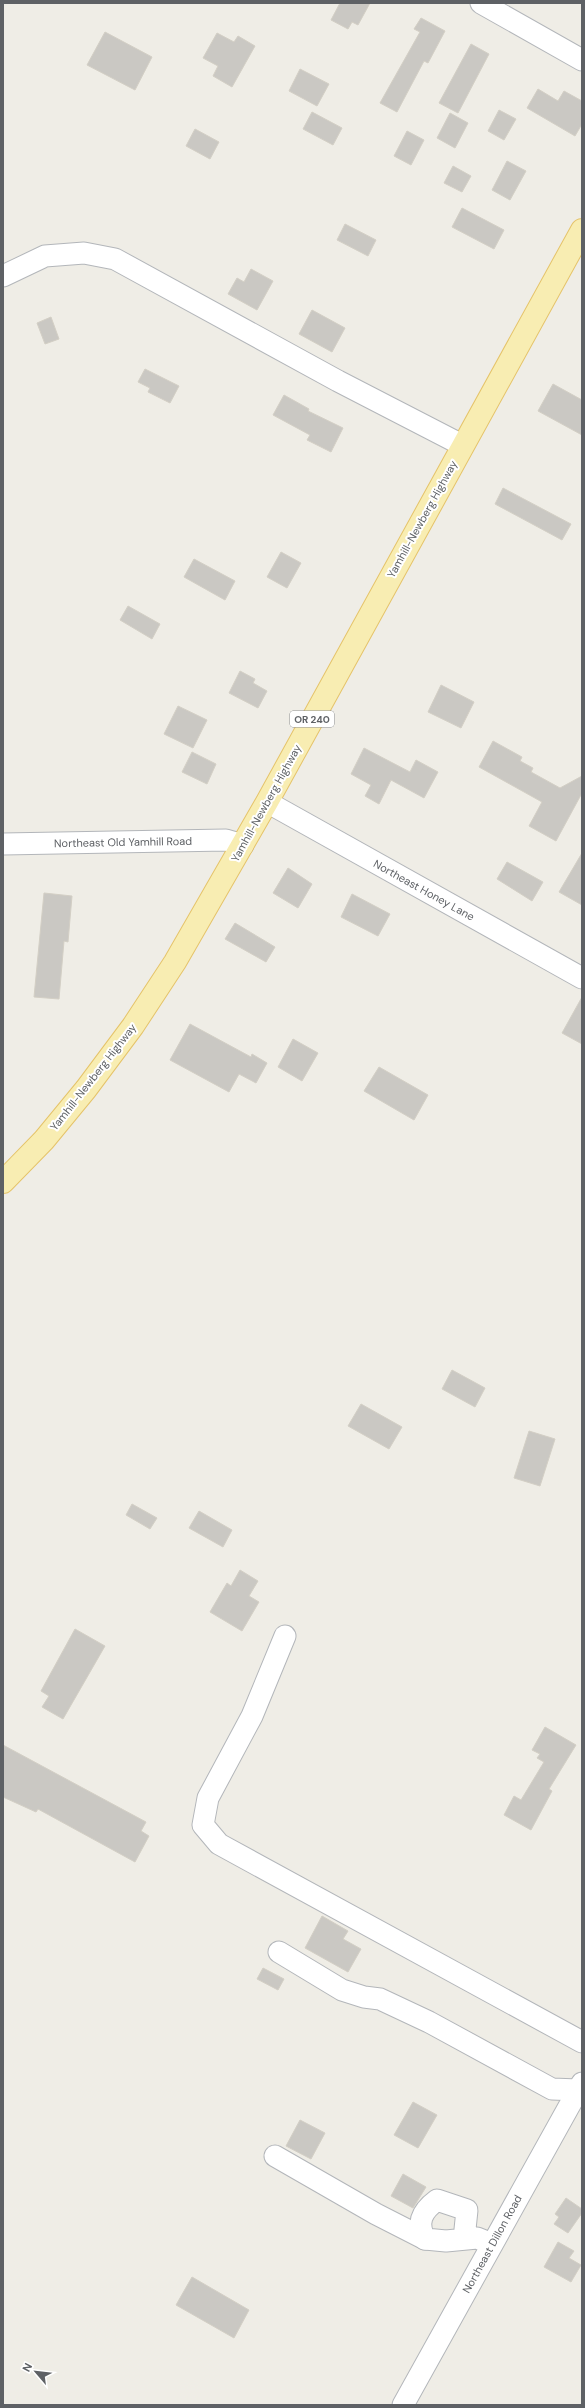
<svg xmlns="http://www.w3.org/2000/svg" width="585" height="2408" viewBox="0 0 585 2408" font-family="'DM Sans',sans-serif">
<rect width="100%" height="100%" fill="#efede6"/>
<g fill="#cac8c3" stroke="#d3cfc5">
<polygon points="340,3 370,3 358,25 352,22 348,29 331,20"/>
<polygon points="421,18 445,31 428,63 424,61 397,112 380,103 420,32 414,29"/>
<polygon points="105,32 152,57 135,90 87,65"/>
<polygon points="217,33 234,42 238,36 255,46 232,87 213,76 218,66 203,58"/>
<polygon points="471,44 489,54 458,113 439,103"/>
<polygon points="300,69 329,84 317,106 289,91"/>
<polygon points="538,89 558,101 564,91 582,101 582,124 575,136 527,108"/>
<polygon points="499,110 516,119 504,140 488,131"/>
<polygon points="312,112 342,128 333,145 303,129"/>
<polygon points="450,113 468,123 455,148 437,138"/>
<polygon points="195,129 219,142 210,159 186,146"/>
<polygon points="407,131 424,140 411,165 394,156"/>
<polygon points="507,161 526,171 510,200 492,190"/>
<polygon points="453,166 471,176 462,192 444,183"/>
<polygon points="462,208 504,230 494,249 452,227"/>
<polygon points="345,224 376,240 368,256 337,240"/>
<polygon points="251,269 273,281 257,310 228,294 237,278 244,282"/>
<polygon points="312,310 345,328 332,352 299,334"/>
<polygon points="51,317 59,339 45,344 37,323"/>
<polygon points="145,369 179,386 170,403 148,392 150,388 138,382"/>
<polygon points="553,384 582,400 582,435 538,411"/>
<polygon points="284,395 309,409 308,411 343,428 331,452 307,440 310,435 273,415"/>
<polygon points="503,488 571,524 562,540 495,504"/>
<polygon points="281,552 301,563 287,588 267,577"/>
<polygon points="194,559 235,581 225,600 184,577"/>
<polygon points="128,606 160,624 152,639 120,620"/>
<polygon points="240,671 255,679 253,683 267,691 258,708 229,693"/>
<polygon points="441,685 474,702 461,728 428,712"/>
<polygon points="178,706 207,720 193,748 164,734"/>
<polygon points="493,741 522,757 520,761 533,768 531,772 560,788 582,776 582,793 556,841 529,826 542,802 479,767"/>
<polygon points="364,748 410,772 416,760 438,772 424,798 391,780 379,804 365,796 371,785 351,774"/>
<polygon points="192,752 216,764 207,784 182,772"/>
<polygon points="582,853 582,905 559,892"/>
<polygon points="507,862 543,882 532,901 497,879"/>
<polygon points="288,868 312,884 298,908 273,893"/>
<polygon points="44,893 72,896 68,942 64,941 59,999 34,997"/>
<polygon points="352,894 390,914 378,936 341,917"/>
<polygon points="235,923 275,947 266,962 225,939"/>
<polygon points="582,997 582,1044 562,1033"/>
<polygon points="190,1024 251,1057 252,1054 267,1063 256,1083 239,1074 229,1092 170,1060"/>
<polygon points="293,1039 318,1053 302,1081 278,1067"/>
<polygon points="379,1067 428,1095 414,1120 364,1091"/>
<polygon points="452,1370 485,1388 475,1407 442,1389"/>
<polygon points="361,1404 402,1427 389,1449 348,1426"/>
<polygon points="529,1431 555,1439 540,1486 514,1478"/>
<polygon points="132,1504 157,1518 150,1529 126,1515"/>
<polygon points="199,1511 232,1530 223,1547 189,1528"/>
<polygon points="240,1570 258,1581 249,1596 259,1602 242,1631 210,1612 227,1583 231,1586"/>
<polygon points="75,1629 105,1646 63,1719 42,1707 49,1696 41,1691"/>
<polygon points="545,1727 576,1745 549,1789 552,1791 531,1830 504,1815 514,1796 521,1800 544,1762 537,1758 540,1754 532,1750"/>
<polygon points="3,1745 146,1822 141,1831 149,1836 135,1862 38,1809 36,1812 3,1797"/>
<polygon points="322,1916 348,1931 343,1939 361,1949 348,1972 305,1948"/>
<polygon points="263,1968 284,1979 278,1990 257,1979"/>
<polygon points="413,2102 437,2115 418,2148 394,2135"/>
<polygon points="300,2120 325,2133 311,2159 286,2146"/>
<polygon points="403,2174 426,2187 413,2208 391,2196"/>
<polygon points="566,2198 582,2209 582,2213 568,2233 554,2224 559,2217 555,2214"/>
<polygon points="558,2242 574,2251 569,2258 581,2265 571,2282 544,2267"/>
<polygon points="192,2277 249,2310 234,2338 176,2305"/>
</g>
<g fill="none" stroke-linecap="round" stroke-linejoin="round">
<defs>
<g id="minor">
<polyline points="481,3 582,60"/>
<polyline points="3,276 45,256 84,253 115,259 338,381 462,445"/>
<polyline points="267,802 582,978"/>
<polyline points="3,844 226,840 243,845"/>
<polyline points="285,1636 252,1716 208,1798 203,1825 219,1844 582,2042"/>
<polyline points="279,1952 342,1990 364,1997 380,1999 429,2022 552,2089 578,2090"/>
<polyline points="275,2156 376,2214 425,2239"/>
<path d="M464,2239L467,2210L437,2200C422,2211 416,2222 425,2239L446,2241L477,2238L492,2244"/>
<polyline points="403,2405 582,2083"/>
</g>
<polyline id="major" points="3,1182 44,1140 86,1089 133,1026 175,962 267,802 582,230"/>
</defs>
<use href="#minor" stroke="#b3b6ba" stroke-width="23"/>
<use href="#major" stroke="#e5c369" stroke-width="24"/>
<use href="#minor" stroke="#fff" stroke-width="21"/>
<use href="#major" stroke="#f8edb2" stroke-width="22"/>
</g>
<g text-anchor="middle" stroke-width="4" stroke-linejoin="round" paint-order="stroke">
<rect fill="#fff" stroke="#8e9093" stroke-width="1" x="290" y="711" width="44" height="16" rx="3"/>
<g font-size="10" font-weight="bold" fill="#5e6165">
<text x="312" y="723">OR 240</text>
</g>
<g font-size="11" fill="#5e6165" stroke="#fff">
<text transform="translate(422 519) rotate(-61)" y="4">Yamhill-Newberg Highway</text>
<text transform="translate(266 803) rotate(-61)" y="4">Yamhill-Newberg Highway</text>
<text transform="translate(123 842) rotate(-1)" y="4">Northeast Old Yamhill Road</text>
<text transform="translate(424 890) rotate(29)" y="4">Northeast Honey Lane</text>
<text transform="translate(93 1077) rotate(-52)" y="4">Yamhill-Newberg Highway</text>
<text transform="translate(492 2244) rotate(-61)" y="4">Northeast Dillon Road</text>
</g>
</g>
<rect width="585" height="2408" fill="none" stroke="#5e6165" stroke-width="8"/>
<g transform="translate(36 2372) rotate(298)" stroke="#ffffff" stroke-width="3" paint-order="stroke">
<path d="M0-3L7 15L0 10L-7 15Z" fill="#5e6165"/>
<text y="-6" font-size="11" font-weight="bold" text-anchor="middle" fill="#5e6165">N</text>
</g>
</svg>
